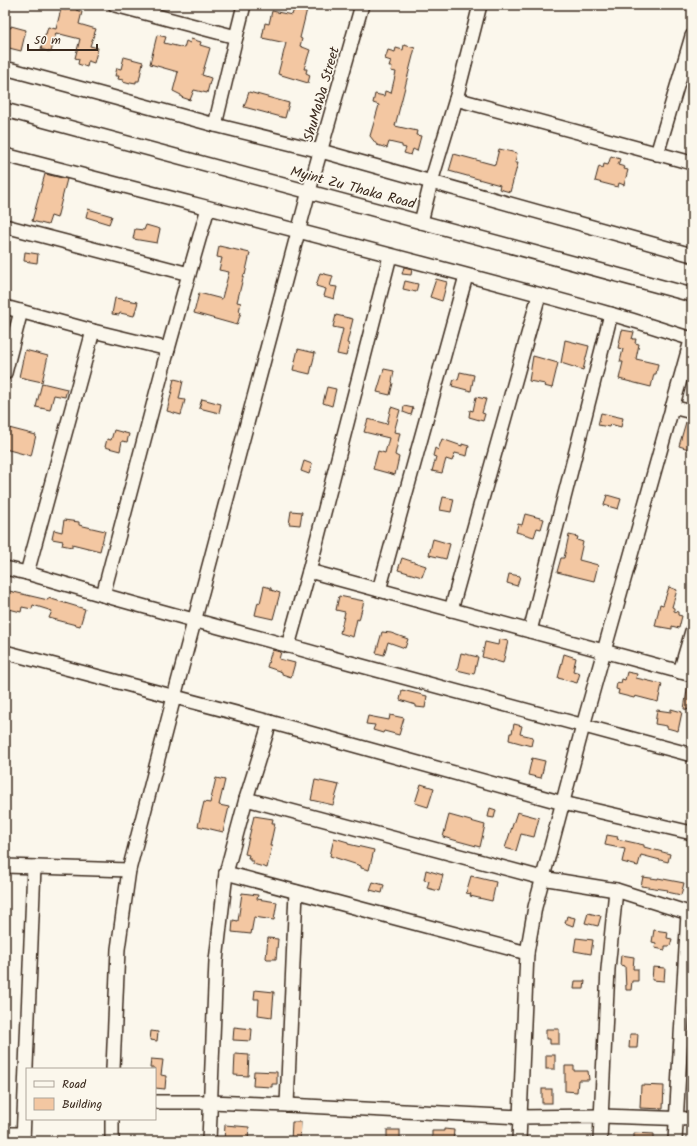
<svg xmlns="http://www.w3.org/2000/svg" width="697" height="1146" viewBox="0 0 697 1146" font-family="Kalam,sans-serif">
<rect width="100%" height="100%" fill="#fbf7ec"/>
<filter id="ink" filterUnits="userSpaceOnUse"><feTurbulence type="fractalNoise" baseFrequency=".025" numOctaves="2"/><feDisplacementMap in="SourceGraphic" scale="8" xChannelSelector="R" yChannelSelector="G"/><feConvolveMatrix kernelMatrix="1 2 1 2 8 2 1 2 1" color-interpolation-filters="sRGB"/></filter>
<g filter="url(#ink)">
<g fill="#f3c7a2" stroke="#3b2a1e">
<polygon points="67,6 77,8 76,10 82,12 79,24 96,29 90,46 98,48 94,63 88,61 87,67 78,64 79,59 75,58 80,39 56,33 51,52 41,49 45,34 46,34 48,27 56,29 61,9 66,10"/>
<polygon points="295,6 307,9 300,38 302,39 300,46 310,50 304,69 307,69 306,73 310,75 308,83 278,74 286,43 262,38 265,23 269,24 272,11 292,15"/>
<polygon points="5,26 11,28 11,26 26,30 21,51 5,47"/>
<polygon points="157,35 166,37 164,43 184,48 186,41 190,43 191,39 201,42 200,45 210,48 202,75 211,78 207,93 194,90 190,100 181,97 181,95 173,91 178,72 150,64"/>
<polygon points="404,45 415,48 395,126 417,131 416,135 421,136 417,151 413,149 411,155 404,153 406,148 402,147 402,145 389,142 387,148 377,145 370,136 379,105 373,103 375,94 384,96 385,91 391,93 396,72 391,71 392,67 389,67 391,61 385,59 388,50 395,52 396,48 403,50"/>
<polygon points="124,57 143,62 139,81 136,81 136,83 130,82 130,84 123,82 123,80 118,79 119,76 115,76 117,68 121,69"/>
<polygon points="249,92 289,103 285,118 244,107"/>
<polygon points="499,149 517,153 515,163 518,163 510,192 499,189 500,185 449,171 454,154 495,165"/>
<polygon points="611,156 620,159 618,165 625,167 624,169 628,170 624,185 619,183 618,187 595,181 599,166 603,168 604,164 608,165"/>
<polygon points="45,174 67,179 57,218 51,216 48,225 32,221"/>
<polygon points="88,209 112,216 109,224 86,217"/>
<polygon points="146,225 160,229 157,243 133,239 135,229 144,230"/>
<polygon points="219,246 250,253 245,275 244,274 237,302 241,303 239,311 241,312 237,325 194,313 199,293 222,299 222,298 229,272 219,270 222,258 217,257"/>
<polygon points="25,252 38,254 37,263 24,261"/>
<polygon points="404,267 412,269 411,275 402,274"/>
<polygon points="320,273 333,276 330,286 337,287 334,299 324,296 326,289 316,286"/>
<polygon points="436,279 447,282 442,301 430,297"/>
<polygon points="405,281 418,284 416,292 403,289"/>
<polygon points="115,298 138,302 134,316 120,313 119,315 112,314"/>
<polygon points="336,315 353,319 347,343 349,344 346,356 337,354 343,329 333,327"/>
<polygon points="622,330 634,332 632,339 636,339 635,343 639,344 636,359 658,364 656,374 654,374 651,387 619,379 623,362 620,362 623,349 618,348"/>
<polygon points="565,340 589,346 583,370 561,363"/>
<polygon points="298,349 315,353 310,374 293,370"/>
<polygon points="25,350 48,356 42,382 19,377"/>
<polygon points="533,356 558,363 552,388 544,386 545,384 529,381"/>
<polygon points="384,369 394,371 392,382 393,383 390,395 377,392"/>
<polygon points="460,372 474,375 471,391 452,386 454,379 458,380"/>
<polygon points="174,379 183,381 179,399 185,400 181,415 167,411 173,387 172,387"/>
<polygon points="42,383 67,389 65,397 54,395 50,410 36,407"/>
<polygon points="327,387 336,389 332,406 323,403"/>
<polygon points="476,397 486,399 482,413 485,414 483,421 469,417 470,410 473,411"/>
<polygon points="202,399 221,404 219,413 199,408"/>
<polygon points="404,406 413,408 411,415 403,412"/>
<polygon points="391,407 400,410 394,432 400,433 395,455 399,457 395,475 373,469 378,451 385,453 389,438 364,432 368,419 387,424"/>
<polygon points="601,413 623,418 621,427 610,424 609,427 598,425"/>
<polygon points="686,422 692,424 692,450 679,446"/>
<polygon points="5,427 36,435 31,456 5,449"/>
<polygon points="114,430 129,434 127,442 122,441 120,451 105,447 107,439 111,440"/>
<polygon points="442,439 462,446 462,444 469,446 467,456 455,453 452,461 446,459 442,473 432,471 436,457 433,456 435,448 438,450"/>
<polygon points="304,461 312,464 309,474 301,471"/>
<polygon points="607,495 621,499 618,509 604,505"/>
<polygon points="443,497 454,499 451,512 440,510"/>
<polygon points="291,511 302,512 300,525 289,524"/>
<polygon points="525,514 544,519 541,529 537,528 534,537 516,532 518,524 522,525"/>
<polygon points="64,520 79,522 79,525 105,531 100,551 72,544 72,547 62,545 63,541 52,539 54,530 62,532"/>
<polygon points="569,535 578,537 577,540 583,542 579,560 598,565 594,581 557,572 561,558 564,558"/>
<polygon points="433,539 450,544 446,559 429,555"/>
<polygon points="402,558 426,566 422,577 398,570"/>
<polygon points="509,574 520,576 517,586 507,583"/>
<polygon points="264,586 271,588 271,590 280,593 273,619 255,615 258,602 260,603"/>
<polygon points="669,587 677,590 672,607 674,608 674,611 678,612 678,615 682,616 679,628 672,626 672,629 655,626 660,604 663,605"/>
<polygon points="5,590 48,600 48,598 85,609 80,626 49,618 52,611 33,605 32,609 22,607 21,612 5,608"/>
<polygon points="339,596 364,601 359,620 357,619 353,637 340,633 345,612 336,610"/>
<polygon points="382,632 391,633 408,639 405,648 388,642 384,655 376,653"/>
<polygon points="499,639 508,641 503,663 482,657 485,642 498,645"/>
<polygon points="272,650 281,652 279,659 295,663 291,677 282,674 282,672 267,667"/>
<polygon points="461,653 478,657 474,674 457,670"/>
<polygon points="564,654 576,658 573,671 580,673 577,683 558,678"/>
<polygon points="627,672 637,674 636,678 662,684 658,702 635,696 634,698 618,694 619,690 616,689 617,682 621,683 622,679 625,680"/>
<polygon points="688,684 692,684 692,710 684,709"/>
<polygon points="402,690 427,696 425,708 416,707 416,705 400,700"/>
<polygon points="671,709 682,712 678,731 667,728 667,726 655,724 657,710 671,712"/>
<polygon points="390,715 404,718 399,735 384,731 383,733 373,730 375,725 366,724 368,716 389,720"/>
<polygon points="514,724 522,726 520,734 533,737 531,746 509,740 510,733 512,733"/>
<polygon points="532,758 545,761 541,778 528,775"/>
<polygon points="216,778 225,780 219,805 229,807 223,832 198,826 204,802 210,803"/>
<polygon points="315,780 339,785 333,805 311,800"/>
<polygon points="421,784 434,788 428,807 415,803"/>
<polygon points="490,808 496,810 494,818 488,817"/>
<polygon points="517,812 539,818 534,837 521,834 516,851 505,848"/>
<polygon points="449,815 485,825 480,847 443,837"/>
<polygon points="254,816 273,819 272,823 275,823 270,846 272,846 267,868 253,864 253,861 250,861 250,858 248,858 249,855 245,854"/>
<polygon points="607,835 618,837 617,839 644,845 644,847 670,854 668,862 641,855 638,866 622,862 625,849 605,845"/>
<polygon points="334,838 348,842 348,844 374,850 369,870 361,868 361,866 330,856"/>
<polygon points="426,870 443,875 439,891 427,888 429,881 424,880"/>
<polygon points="471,876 496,882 492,901 470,896 471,894 466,893"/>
<polygon points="643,877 658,879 658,878 684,883 681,895 667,892 668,890 641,886"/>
<polygon points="373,882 384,885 382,893 370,890"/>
<polygon points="242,893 258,895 257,899 277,902 274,920 254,917 251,934 232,932 233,920 238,921"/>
<polygon points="588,913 601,916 598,926 585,923"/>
<polygon points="567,916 575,918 573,926 565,923"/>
<polygon points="654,930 668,932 667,938 672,939 670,946 665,946 665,950 655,948 656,943 652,942"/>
<polygon points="268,938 278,939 276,959 267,959 266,958"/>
<polygon points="576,938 593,940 591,954 574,951"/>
<polygon points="621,955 634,957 633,969 638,969 638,981 632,981 631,990 626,990 625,966 620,965"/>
<polygon points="653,967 665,968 664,981 652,980"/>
<polygon points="575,981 585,981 584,989 574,989"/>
<polygon points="255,990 274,992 272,1017 258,1015 259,999 254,999"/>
<polygon points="234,1027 252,1029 251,1041 233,1040"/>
<polygon points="546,1029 559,1029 559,1044 550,1044 550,1039 546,1039"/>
<polygon points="151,1031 158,1032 157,1041 150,1040"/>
<polygon points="630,1034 638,1034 637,1048 629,1048"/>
<polygon points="235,1054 249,1055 248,1076 234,1075"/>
<rect x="546" y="1055" width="9" height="14"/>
<polygon points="151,1059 163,1060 161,1075 166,1076 165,1089 155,1088 155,1068 150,1068"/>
<polygon points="565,1066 574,1066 574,1071 588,1071 589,1080 578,1080 577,1092 565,1091"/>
<polygon points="254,1071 277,1072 277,1084 272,1084 272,1087 253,1086"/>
<polygon points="641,1085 664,1086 663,1109 640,1108"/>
<rect x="542" y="1089" width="10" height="14"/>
<polygon points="292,1122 301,1122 300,1141 291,1141"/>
<polygon points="225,1125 249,1127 248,1141 224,1141"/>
<polygon points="444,1129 454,1130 453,1141 432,1141 432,1131 444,1131"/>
<rect x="387" y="1130" width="13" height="11"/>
<polygon points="634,1133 654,1134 654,1141 634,1141"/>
</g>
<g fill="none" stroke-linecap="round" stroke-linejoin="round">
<defs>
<g id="minor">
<polyline points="115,5 236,37 215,125"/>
<polyline points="236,37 244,5"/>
<polyline points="5,68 215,125 321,151 692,255"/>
<polyline points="456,99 692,163"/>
<polyline points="5,110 692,295"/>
<polyline points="657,154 692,36"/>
<path d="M5,155C207,208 409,258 610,314C638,321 665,331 692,339"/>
<polyline points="421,222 431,182 456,99 480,5"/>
<polyline points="5,226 189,274 208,208"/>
<polyline points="5,307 93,331 168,349 189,274"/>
<path d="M168,349L103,595C176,616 251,635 325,656C447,689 569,723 692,755"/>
<polyline points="5,373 21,311"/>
<polyline points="672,407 692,412"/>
<polyline points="5,568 27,573 103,595"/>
<polyline points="309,571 692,675"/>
<polyline points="27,573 93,331"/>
<polyline points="379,590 466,276"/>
<polyline points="451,610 539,295"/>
<polyline points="530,631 611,314"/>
<polyline points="288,646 309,571 390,256"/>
<polyline points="5,652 270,722 563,803 692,833"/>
<polyline points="680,672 692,631"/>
<polyline points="246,799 542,878 616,890 692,914"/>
<polyline points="5,866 129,870"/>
<polyline points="226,873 527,953"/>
<polyline points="113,1069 118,949 129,870 174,697 309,191 362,5"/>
<polyline points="155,1102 210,1102 287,1105 520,1117 601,1116 692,1119"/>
<polyline points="287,1105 296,892"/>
<polyline points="5,1134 23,1134"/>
<polyline points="23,1141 34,867"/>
<polyline points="112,1141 112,1119"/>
<polyline points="209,1141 216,961 226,873 246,799 270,722"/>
<polyline points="519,1141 527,953 535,907 583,726 692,337"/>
<polyline points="600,1141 608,969 616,890"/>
<polyline points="675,1141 688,913"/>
</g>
</defs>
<use href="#minor" stroke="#3b2a1e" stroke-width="16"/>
<use href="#minor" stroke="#fbf7ec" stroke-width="13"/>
</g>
</g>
<g text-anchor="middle" stroke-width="3.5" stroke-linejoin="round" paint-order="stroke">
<g font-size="14" fill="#3b2a1e" stroke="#fbf7ec">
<text transform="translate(321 94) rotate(-74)" y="5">ShuMaWa Street</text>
<text transform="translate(353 187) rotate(15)" y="5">Myint Zu Thaka Road</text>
</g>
</g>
<rect width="697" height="1146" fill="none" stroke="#fbf7ec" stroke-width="20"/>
<rect x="10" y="10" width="677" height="1126" fill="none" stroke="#3b2a1e" stroke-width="1.5" filter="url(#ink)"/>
<rect x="26" y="1068" width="130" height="52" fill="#fbf7ec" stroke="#aea59a"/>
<rect x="34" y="1081" width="20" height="6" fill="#fbf7ec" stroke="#aea59a"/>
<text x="62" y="1088" font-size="12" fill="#3b2a1e">Road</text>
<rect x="34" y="1098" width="20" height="12" fill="#f3c7a2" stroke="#aea59a"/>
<text x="62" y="1108" font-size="12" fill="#3b2a1e">Building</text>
<path d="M28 44v6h69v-6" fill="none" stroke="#3b2a1e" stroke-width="2"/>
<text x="34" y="44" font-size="12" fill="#3b2a1e" stroke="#fbf7ec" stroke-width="3" paint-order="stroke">50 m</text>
</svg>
